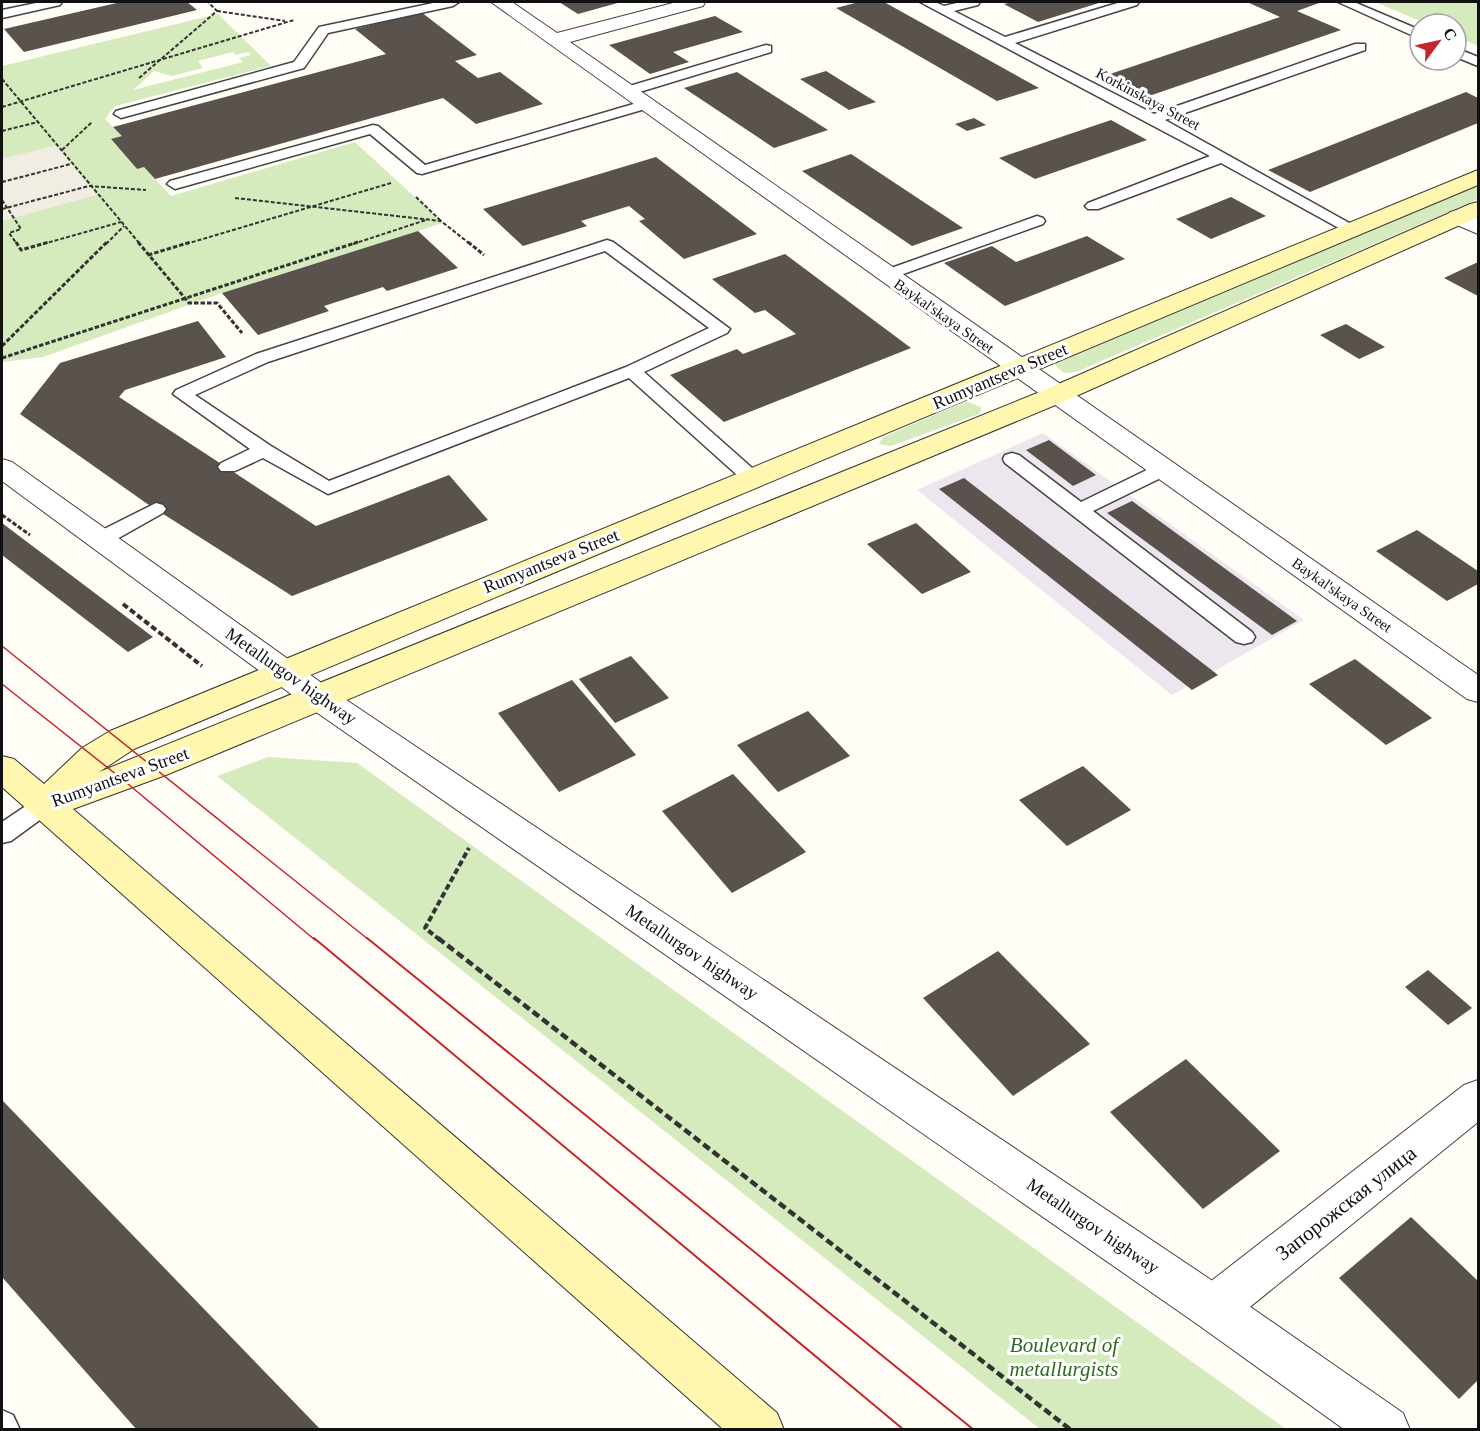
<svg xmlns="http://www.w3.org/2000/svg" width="1480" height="1431" viewBox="0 0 1480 1431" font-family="Georgia,serif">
<rect width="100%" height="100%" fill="#fffdf5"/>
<polygon fill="#eee6ef" points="1043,433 1304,620 1172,695 917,490"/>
<g fill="#d5ebbd" fill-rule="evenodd">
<polygon points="1375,2 1478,2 1478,46 1456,36 1456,24 1427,24"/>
<path d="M218,14L271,66L115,106L105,119L122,136L111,140L137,169L144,167L171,196L355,142L443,223L222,293L43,357L2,362V66ZM233,52L236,55L248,52L251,55L239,58L243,62L133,90L154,71L172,76L203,68L198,61Z"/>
<polygon points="1478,184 1478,199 1076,372 1064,373 1055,365 1058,360"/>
<polygon points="967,401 982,408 979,414 891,446 879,444 883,437"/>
<polygon points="268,757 357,763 1286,1429 1040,1429 217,776"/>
</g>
<polygon fill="#f1ede2" points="57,145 96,195 2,221 2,159"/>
<g fill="#5a524d">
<polygon points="121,2 187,2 197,10 24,52 4,29"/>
<polygon points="559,2 621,2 578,14"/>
<polygon points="859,2 884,2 1039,88 997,101 836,8"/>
<polygon points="1014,2 1102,2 1038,22 1004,4"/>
<polygon points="1247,2 1315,2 1319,3 1297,11 1341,30 1149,96 1107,75 1280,17"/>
<polygon points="421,12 477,55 455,61 478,78 500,72 543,104 476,124 443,98 155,179 144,167 137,169 111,139 122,136 113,127 386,54 355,29"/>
<polygon points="715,16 743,32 673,52 689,62 650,74 609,45"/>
<polygon points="826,71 876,102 849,110 800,79"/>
<polygon points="737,72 828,130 774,148 684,88"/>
<polygon points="1466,92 1478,98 1478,123 1310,192 1268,170"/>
<polygon points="974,118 986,125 967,131 955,124"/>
<polygon points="1111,120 1147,140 1035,179 999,158"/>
<polygon points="851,154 963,228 912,246 802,171"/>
<polygon points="656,157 757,234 684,259 639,221 645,219 629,206 581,221 587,226 523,246 483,209"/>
<polygon points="1231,197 1266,216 1211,239 1176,219"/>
<polygon points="418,231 458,268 387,291 383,287 324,306 329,311 258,335 222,293"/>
<polygon points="1087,236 1125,259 1005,306 944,263 992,246 1016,262"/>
<polygon points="785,254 911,348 724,422 670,375 737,349 743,354 796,334 765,310 755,313 712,279"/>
<polygon points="1478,262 1478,296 1444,278"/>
<polygon points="198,321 226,357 125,390 119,397 316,526 449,475 488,520 292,596 146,503 20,414 60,363"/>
<polygon points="1346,324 1385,347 1359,359 1320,335"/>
<polygon points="1049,440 1096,475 1073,486 1026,450"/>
<polygon points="964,478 1218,675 1192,690 939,489"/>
<polygon points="1132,501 1297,621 1272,635 1107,513"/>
<polygon points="2,523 153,637 128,652 2,555"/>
<polygon points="916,523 971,572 922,594 867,544"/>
<polygon points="1417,530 1478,571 1478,584 1447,601 1376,551"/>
<polygon points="631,656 669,698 615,723 579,679"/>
<polygon points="1355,659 1432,718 1386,745 1309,684"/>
<polygon points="572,680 636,755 559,792 498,713"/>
<polygon points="808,711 850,756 778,792 737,745"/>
<polygon points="1083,766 1131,810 1067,846 1019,800"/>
<polygon points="733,774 806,852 732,893 662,811"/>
<polygon points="998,951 1090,1044 1013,1096 923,998"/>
<polygon points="1428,970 1472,1008 1448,1025 1405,987"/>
<polygon points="1186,1059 1280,1151 1203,1209 1110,1112"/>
<polygon points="2,1100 321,1430 137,1430 2,1277"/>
<polygon points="1411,1217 1478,1281 1478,1380 1459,1399 1339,1278"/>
</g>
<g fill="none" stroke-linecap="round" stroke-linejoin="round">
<defs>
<g id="service">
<polygon points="41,2 62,2 60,5 2,18 2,10"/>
<polygon points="438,2 459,2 453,6 328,33 304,68 121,118 114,114 116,111 294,62 319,27"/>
<polygon points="920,2 935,2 944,6 961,2 980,2 978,5 954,11 1005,37 1121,2 1139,2 1137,5 1015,43 1154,114 1355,44 1365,44 1365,50 1165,120 1360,229 1358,232 1346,232 1221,163 1098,209 1088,209 1085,206 1088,203 1210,156"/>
<polygon points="1338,2 1354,2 1420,30 1420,39"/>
<polygon points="766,45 771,46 771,52 633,94 628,95 621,91 623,88"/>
<polygon points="1456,48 1478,57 1478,66 1456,57"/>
<polygon points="647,100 654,104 652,107 422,174 417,173 370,134 175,189 167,184 170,181 373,125 378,126 425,165"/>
<polygon points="1037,216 1043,218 1045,221 1043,224 892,278 886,280 878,275 880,272"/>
<path d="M607,240L613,242L730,329L727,333L644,372L760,475L763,479L760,483H746L629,378L328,494L263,458L235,471H221L218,467L221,463L250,449L173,394L176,390L256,354ZM605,251L709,328L626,367L329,481L271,446L195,395L268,362Z"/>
<polygon points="1012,453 1019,455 1081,502 1157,465 1171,465 1174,469 1171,473 1093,511 1252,632 1255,637 1252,642 1244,644 1236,642 1005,463 1003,459 1005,455"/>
<polygon points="156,503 163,505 166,509 163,513 108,544 94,544 91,539 94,534"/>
<polygon points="44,796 52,799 56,805 52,811 11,841 2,843 2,822 36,799"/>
<polygon points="2,1410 13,1415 20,1430 2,1430"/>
</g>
<g id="minor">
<polygon points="491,2 512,2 557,33 677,2 705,2 703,6 570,42 1478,675 1478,702 1467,699"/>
<polygon points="1458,210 1478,218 1478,234 1450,222 1447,217 1450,212"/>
<polygon points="1478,1080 1478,1122 1229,1324 1213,1330 1197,1324 1191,1308 1197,1292 1464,1085"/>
</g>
<polygon id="tertiary" points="2,459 12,462 330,689 1229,1292 1403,1413 1410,1430 1345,1430 1197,1324 306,705 2,481"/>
<polygon id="secondary" points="1478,170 1478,185 134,749 99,772 1047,389 1470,204 1478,202 1478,217 1065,401 166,775 73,809 777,1413 784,1430 724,1430 2,787 2,756 14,759 44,784 82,748 110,731"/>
</defs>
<use href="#service" stroke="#444" stroke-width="3"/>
<use href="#minor" stroke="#444" stroke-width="2"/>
<use href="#tertiary" stroke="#444" stroke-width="2"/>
<use href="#secondary" stroke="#333" stroke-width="2"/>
<g stroke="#333" stroke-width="2" stroke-dasharray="4 2" stroke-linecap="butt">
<polyline points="217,11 285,21"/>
<polyline points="139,78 217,11 208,2"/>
<polyline points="2,79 140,244"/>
<polyline points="2,107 294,20"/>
<polyline points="2,131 38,122"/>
<polyline points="62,150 92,122"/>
<polyline points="2,182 71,164"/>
<polyline points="416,197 441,221"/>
<polyline points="235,198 441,221 470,244"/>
<polyline points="2,200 21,229 9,233 17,244"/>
<polyline points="2,209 89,186 146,190"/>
<polyline points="43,244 121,222"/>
<polyline points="106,244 124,226"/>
<polyline points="186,244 391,183"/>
<polyline points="353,244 426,220"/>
</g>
<g stroke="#333" stroke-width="3" stroke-dasharray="4.5 2" stroke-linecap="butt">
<polyline points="16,242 21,250 49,242"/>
<polyline points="138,242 189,303 217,303 242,333"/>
<polyline points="468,242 484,255"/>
<polyline points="148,255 191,242"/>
<polyline points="2,346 107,242"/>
<polyline points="2,358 358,242"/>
<polyline points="2,515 30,535"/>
</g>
<g stroke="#333" stroke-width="4" stroke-dasharray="6 3" stroke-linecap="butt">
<polyline points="123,604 202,666"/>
<polyline points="440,940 425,928 469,848"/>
</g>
<polyline stroke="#333" stroke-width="4.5" stroke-dasharray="8 4" stroke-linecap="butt" points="438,938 1071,1430"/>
<use href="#service" fill="#fff" fill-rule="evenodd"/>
<use href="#minor" fill="#fff" fill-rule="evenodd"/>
<use href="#tertiary" fill="#fff" fill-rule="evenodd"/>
<use href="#secondary" fill="#fff6b0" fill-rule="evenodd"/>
<g stroke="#c4262e" stroke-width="1.5">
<polyline points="2,646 369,940"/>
<polyline points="2,684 122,779 315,940"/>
</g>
<g stroke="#c4262e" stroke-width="2">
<polyline points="314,938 904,1430"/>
<polyline points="367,938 974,1430"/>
</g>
</g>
<g text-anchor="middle" stroke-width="6" stroke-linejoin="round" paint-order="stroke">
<g font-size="15" fill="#111" stroke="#fff">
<text transform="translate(1148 99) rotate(28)" y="5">Korkinskaya Street</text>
<text transform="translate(944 316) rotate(35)" y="5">Baykal'skaya Street</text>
<text transform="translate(1342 595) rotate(35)" y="5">Baykal'skaya Street</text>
</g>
<g font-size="18" fill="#111" stroke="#fff">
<text transform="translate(1000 376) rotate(-23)" y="6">Rumyantseva Street</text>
<text transform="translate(551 561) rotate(-22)" y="6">Rumyantseva Street</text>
<text transform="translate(291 676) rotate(35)" y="6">Metallurgov highway</text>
<text transform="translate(120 777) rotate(-20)" y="6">Rumyantseva Street</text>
<text transform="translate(692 952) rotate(34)" y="6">Metallurgov highway</text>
<text transform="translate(1093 1226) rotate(34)" y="6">Metallurgov highway</text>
</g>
<g font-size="21" fill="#111" stroke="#fff">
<text transform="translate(1346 1203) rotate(-38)" y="7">Запорожская улица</text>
</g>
<g font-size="21" font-style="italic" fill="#2f6b1f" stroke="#fff">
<text x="1064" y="1352">Boulevard of<tspan x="1064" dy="24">metallurgists</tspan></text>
</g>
</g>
<rect width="1480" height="1431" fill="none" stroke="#111111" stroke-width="6"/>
<g transform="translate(1438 42) rotate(57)"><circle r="28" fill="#ffffff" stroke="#a0a0a0" stroke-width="1.5"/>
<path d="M0-4.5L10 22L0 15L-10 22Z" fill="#c4262e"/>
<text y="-9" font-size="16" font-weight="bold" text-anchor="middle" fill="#111111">С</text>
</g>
</svg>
